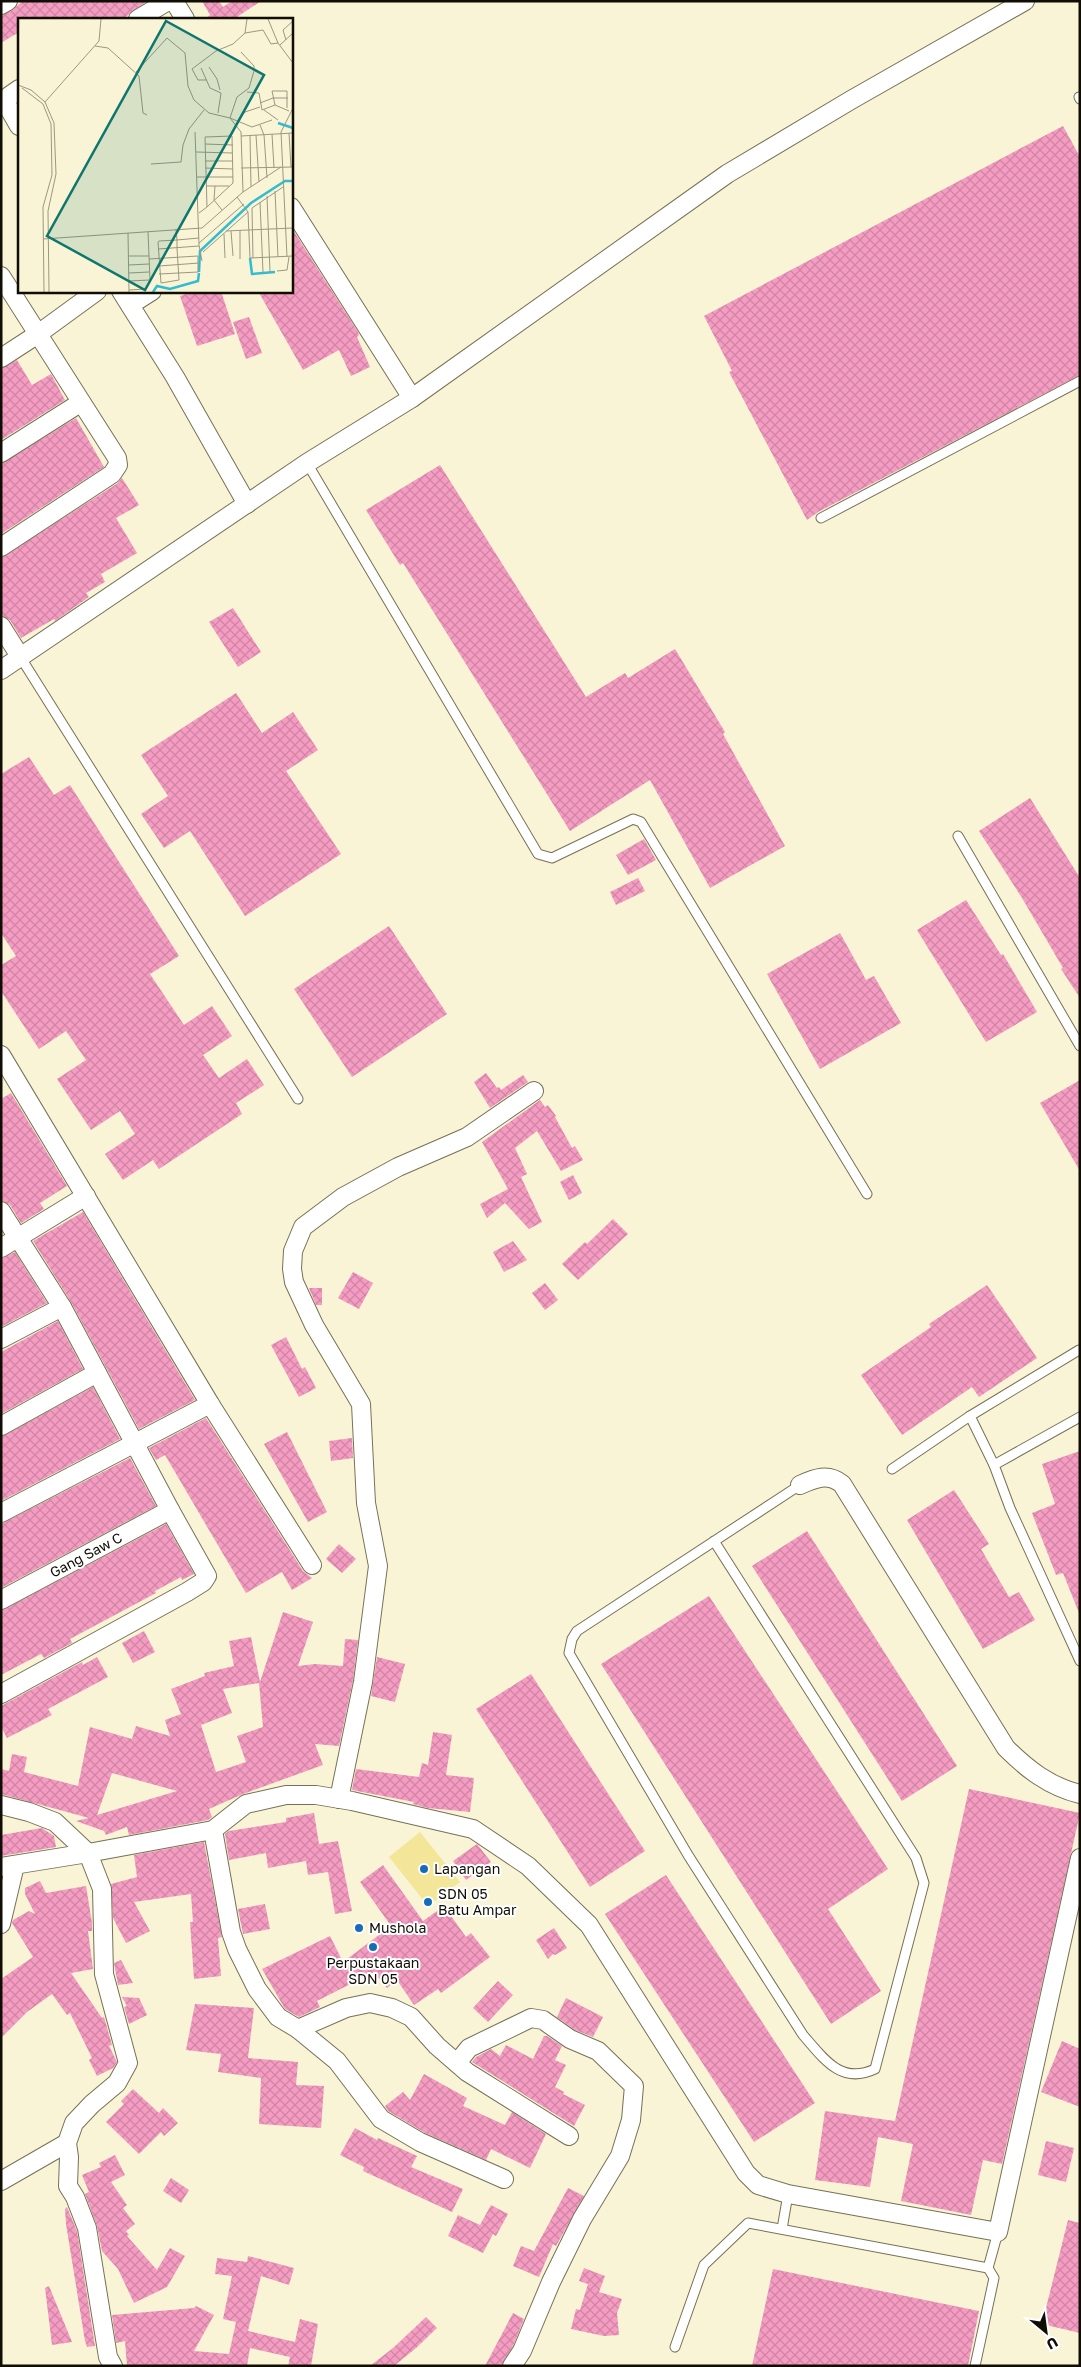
<svg xmlns="http://www.w3.org/2000/svg" width="1081" height="2367" viewBox="0 0 1081 2367" font-family="'Golos Text',sans-serif">
<defs>
<pattern id="building-cross-hatch" width="8" height="8" patternUnits="userSpaceOnUse" patternTransform="scale(1.25)"><rect width="8" height="8" fill="#f59cc2"/><path d="M0 0l8 8M0 8l8-8" fill="none" stroke="#d185a5"/></pattern>
</defs>
<rect width="100%" height="100%" fill="#f9f4d5"/>
<polygon fill="#f3e698" points="420,1832 460,1882 428,1906 389,1857"/>
<g fill="url(#building-cross-hatch)" fill-rule="evenodd">
<polygon points="22,1 147,1 123,19 19,19 19,32 1,43 1,16 13,10"/>
<polygon points="202,1 219,1 223,7 232,1 261,1 234,19 205,19 210,15"/>
<polygon points="1063,126 1080,157 1080,375 818,512 807,520 729,372 732,371 704,316"/>
<polygon points="291,227 358,332 359,335 357,337 370,367 351,376 339,350 303,370 258,291 291,291"/>
<polygon points="196,291 221,291 235,334 197,346 180,296"/>
<polygon points="249,317 262,353 246,359 233,322"/>
<polygon points="17,360 32,385 51,374 65,400 1,440 1,369"/>
<polygon points="76,418 104,467 1,534 1,464"/>
<polygon points="440,465 586,697 625,673 628,678 675,649 725,732 723,734 785,846 710,888 650,780 570,831 403,563 400,565 366,510"/>
<polygon points="122,478 139,505 116,518 137,553 101,574 105,582 86,593 89,597 55,621 54,619 21,638 10,620 1,615 1,558 118,483"/>
<polygon points="233,608 261,652 238,667 209,622"/>
<polygon points="236,693 262,733 293,712 318,750 286,771 341,854 245,916 190,831 164,848 141,814 168,796 141,755"/>
<polygon points="29,757 54,795 70,785 179,956 150,974 184,1025 212,1006 232,1036 203,1055 219,1078 247,1059 264,1085 236,1103 242,1114 159,1169 153,1160 123,1180 105,1154 135,1134 120,1111 91,1130 57,1079 86,1060 66,1031 39,1049 1,991 1,965 16,956 1,933 1,774"/>
<polygon points="1030,798 1080,878 1080,998 1061,969 1063,968 1022,898 979,831"/>
<polygon points="644,839 656,860 628,875 616,855"/>
<polygon points="638,878 645,891 616,905 610,892"/>
<polygon points="966,900 1001,955 1003,954 1037,1012 986,1042 917,930"/>
<polygon points="389,926 447,1014 352,1077 294,989"/>
<polygon points="840,933 866,980 874,976 901,1023 820,1069 767,974"/>
<polygon points="486,1073 497,1088 499,1087 501,1090 523,1075 528,1082 490,1108 474,1082"/>
<polygon points="1080,1080 1080,1171 1040,1103"/>
<polygon points="11,1093 67,1186 40,1203 44,1209 21,1223 10,1205 1,1200 1,1099"/>
<polygon points="540,1100 545,1107 548,1105 556,1116 555,1117 572,1148 575,1146 583,1160 561,1171 537,1131 515,1148 527,1174 521,1177 542,1222 529,1229 505,1203 487,1218 480,1204 508,1189 482,1142"/>
<polygon points="573,1175 582,1193 569,1200 560,1182"/>
<polygon points="83,1212 195,1400 139,1429 71,1302 33,1241"/>
<polygon points="613,1219 628,1234 578,1280 562,1264 585,1242 587,1244"/>
<polygon points="513,1241 527,1260 504,1272 493,1252"/>
<polygon points="15,1252 47,1303 1,1327 1,1259"/>
<polygon points="353,1272 373,1283 359,1309 338,1298"/>
<polygon points="545,1283 558,1300 545,1310 532,1293"/>
<polygon points="987,1285 1037,1358 979,1397 972,1387 902,1435 861,1375 931,1327 929,1324"/>
<polygon points="309,1288 322,1288 322,1305 316,1305"/>
<polygon points="58,1321 83,1369 1,1414 1,1352"/>
<polygon points="286,1337 302,1369 305,1367 316,1388 299,1397 271,1345"/>
<polygon points="93,1387 120,1439 1,1501 1,1437"/>
<polygon points="206,1418 303,1571 312,1578 292,1590 282,1572 246,1593 165,1455 156,1460 149,1448"/>
<polygon points="287,1432 327,1512 308,1522 264,1444"/>
<polygon points="352,1438 353,1458 331,1461 329,1441"/>
<polygon points="1080,1451 1080,1613 1079,1613 1063,1573 1056,1575 1032,1513 1055,1504 1042,1464"/>
<polygon points="130,1458 156,1506 1,1588 1,1524"/>
<polygon points="954,1490 989,1544 981,1549 1009,1597 1019,1592 1035,1620 983,1649 907,1520"/>
<polygon points="166,1524 194,1574 182,1580 181,1577 155,1591 156,1593 70,1639 72,1643 44,1658 41,1654 1,1675 1,1611"/>
<polygon points="807,1531 957,1766 902,1801 752,1566"/>
<polygon points="339,1544 356,1559 342,1573 326,1559"/>
<polygon points="709,1596 888,1869 828,1909 881,1991 831,2024 601,1664"/>
<path d="M283,1612L313,1622L298,1666L315,1664L343,1666L345,1639L358,1640L353,1680L339,1746L315,1744L323,1765L243,1794L209,1809L212,1817L208,1820L129,1835L127,1827L106,1835L104,1831L76,1821L89,1818L1,1794V1769L9,1771L12,1754L27,1757L24,1772L78,1786L90,1727L132,1739L136,1726L170,1736L165,1720L181,1714L171,1689L205,1676L204,1673L234,1666L229,1641L251,1637L260,1682ZM259,1683L263,1727L237,1736L246,1762L216,1772L201,1725L232,1713L223,1689ZM112,1773L177,1791L97,1815Z"/>
<polygon points="144,1631 155,1652 133,1663 122,1643"/>
<polygon points="97,1657 108,1677 48,1709 52,1715 7,1738 1,1727 1,1706 82,1662 83,1665"/>
<polygon points="377,1657 405,1664 395,1702 371,1696"/>
<polygon points="531,1674 645,1851 590,1887 476,1709"/>
<polygon points="433,1732 452,1735 446,1775 474,1778 470,1812 428,1808 413,1804 414,1802 352,1790 356,1769 419,1777 422,1763 428,1765"/>
<polygon points="969,1789 1080,1813 1002,2164 983,2160 971,2215 901,2201 913,2144 878,2137 870,2187 815,2180 825,2111 895,2121"/>
<polygon points="314,1813 319,1844 338,1841 352,1911 335,1914 328,1872 308,1875 306,1861 268,1868 266,1853 229,1860 225,1834 229,1831 286,1822 286,1818"/>
<polygon points="42,1828 54,1836 56,1847 1,1856 1,1835"/>
<polygon points="204,1842 222,1937 218,1938 221,1976 194,1979 190,1922 193,1922 191,1894 134,1902 150,1931 126,1943 113,1918 111,1884 137,1877 134,1855"/>
<polygon points="477,1844 491,1862 466,1880 453,1861"/>
<polygon points="383,1865 423,1921 444,1906 466,1937 471,1933 490,1957 441,1993 438,1989 414,2005 397,1980 387,1988 374,1972 317,2001 320,2007 299,2017 285,2009 262,1969 330,1936 343,1962 391,1926 360,1882"/>
<polygon points="666,1875 815,2103 754,2142 605,1914"/>
<polygon points="40,1881 46,1893 86,1886 92,1923 92,1931 88,1931 93,1969 71,1973 102,2018 104,2017 112,2045 109,2046 117,2062 113,2068 97,2076 89,2060 92,2058 70,2013 67,2015 52,1994 27,2012 1,2038 1,1979 33,1957 12,1923 13,1920 29,1911 35,1914 25,1894 25,1888"/>
<polygon points="265,1904 270,1929 243,1934 238,1909"/>
<polygon points="554,1928 567,1948 555,1955 553,1954 548,1959 536,1940"/>
<polygon points="121,1960 133,1983 118,1985 114,1963"/>
<polygon points="498,1981 513,1995 488,2022 473,2008"/>
<polygon points="122,1997 139,1998 147,2015 129,2024 124,2007 127,2006"/>
<polygon points="566,1998 603,2017 593,2037 575,2030 557,2017"/>
<polygon points="195,2004 254,2008 248,2058 298,2062 296,2085 324,2086 321,2128 259,2124 261,2078 218,2072 221,2054 186,2050"/>
<polygon points="544,2036 547,2036 562,2046 555,2060 566,2065 555,2087 564,2092 563,2094 585,2105 574,2126 472,2062 476,2057 491,2049 500,2056 506,2045 533,2059"/>
<polygon points="1062,2041 1080,2049 1080,2107 1041,2092"/>
<polygon points="424,2074 467,2098 463,2106 505,2125 512,2112 546,2134 530,2168 491,2149 486,2160 425,2133 388,2111 385,2106 403,2092 410,2100"/>
<polygon points="133,2089 159,2113 163,2108 178,2123 164,2136 161,2132 139,2154 106,2122 124,2104 121,2101"/>
<polygon points="355,2128 377,2140 378,2138 417,2156 411,2167 463,2189 452,2212 363,2171 364,2167 340,2155"/>
<polygon points="1046,2141 1074,2148 1066,2182 1038,2175"/>
<polygon points="115,2155 125,2175 111,2182 127,2205 123,2208 135,2224 126,2231 129,2235 127,2236 157,2270 170,2248 185,2256 167,2287 134,2303 118,2269 102,2251 97,2226 85,2194 89,2192 82,2175 101,2167 99,2163"/>
<polygon points="171,2178 189,2190 181,2203 163,2191"/>
<polygon points="568,2188 584,2196 556,2246 553,2244 539,2277 513,2266 521,2246 534,2251"/>
<polygon points="491,2205 508,2214 496,2236 493,2234 483,2253 448,2236 458,2215 480,2225"/>
<polygon points="67,2207 77,2231 95,2346 87,2347 85,2341 66,2224 65,2209"/>
<polygon points="1068,2220 1080,2223 1080,2333 1042,2324"/>
<polygon points="248,2256 294,2268 289,2285 261,2276 248,2331 295,2342 300,2319 318,2324 311,2366 288,2366 290,2357 250,2348 247,2366 127,2366 125,2341 116,2343 112,2315 194,2308 196,2306 214,2315 194,2351 229,2354 236,2322 223,2319 232,2276 215,2274 217,2258 247,2262"/>
<polygon points="584,2268 605,2276 599,2292 622,2299 617,2313 619,2335 604,2336 571,2329 576,2309 580,2310 588,2284 579,2281"/>
<polygon points="773,2269 979,2311 968,2366 752,2366"/>
<polygon points="49,2286 72,2342 52,2345 45,2288"/>
<polygon points="513,2313 524,2319 513,2346 501,2366 485,2366"/>
<polygon points="426,2317 437,2328 416,2348 394,2366 370,2366 393,2348"/>
</g>
<g fill="none" stroke-linecap="round" stroke-linejoin="round">
<defs>
<g id="lane">
<polyline points="1079,97 1080,99"/>
<polyline points="307,463 538,854 552,858 633,819 641,822 867,1194"/>
<polyline points="821,518 1080,381"/>
<polyline points="21,658 298,1099"/>
<polyline points="958,836 1080,1046"/>
<polyline points="1080,1417 994,1465 1010,1508 1080,1661"/>
<polyline points="994,1465 970,1416 1079,1350"/>
<polyline points="892,1469 970,1416"/>
<path d="M714,1541L916,1858L924,1883L875,2069C841,2085 824,2059 803,2035L688,1855L569,1653L572,1639L577,1631L800,1485"/>
<polyline points="782,2229 788,2194"/>
<polyline points="675,2347 704,2265 748,2223 988,2268"/>
<polyline points="975,2366 994,2278 988,2268 998,2232"/>
</g>
<g id="street">
<polyline points="174,1 185,19"/>
<polyline points="1,5 8,1"/>
<polyline points="138,19 168,1"/>
<polyline points="19,89 9,96 7,105 19,126"/>
<polyline points="291,207 412,398"/>
<polyline points="1,276 117,458 118,465 112,474 1,547"/>
<polyline points="121,291 175,377 247,504"/>
<polyline points="130,305 152,291"/>
<polyline points="1,358 38,334 97,291"/>
<polyline points="1,453 80,403"/>
<polyline points="1,626 21,658"/>
<polyline points="1,670 307,463 412,398 727,174 851,100 1025,1"/>
<polyline points="1,1055 210,1404 312,1565"/>
<polyline points="1,1211 62,1307 170,1510 207,1576 203,1582 187,1592 1,1694"/>
<polyline points="1,1248 86,1196"/>
<polyline points="1,1339 62,1307"/>
<polyline points="1,1426 97,1373"/>
<path d="M800,1485C815,1478 828,1473 842,1484L1006,1748C1027,1769 1050,1787 1080,1794"/>
<polyline points="1,1513 210,1404"/>
<polyline points="1,1600 170,1510"/>
<polyline points="339,1799 363,1682 378,1566 366,1503 361,1404 314,1325 294,1282 292,1269 293,1251 303,1227 343,1197 398,1167 467,1137 534,1091"/>
<polyline points="1,1805 29,1812 55,1822 88,1853 213,1830 246,1804 286,1795 316,1795 352,1801 473,1829 528,1866 589,1925 746,2173 758,2185 788,2194 998,2232 1080,1858"/>
<polyline points="213,1830 231,1932 237,1949 257,1989 278,2017 298,2029 346,2008 370,2003 392,2008 411,2017 437,2046 467,2072 569,2136"/>
<polyline points="1,1867 88,1853 102,1889 104,1974 128,2063 117,2083 92,2104 74,2123 67,2143 69,2157 68,2186 75,2197 87,2228 108,2357 113,2366"/>
<polyline points="1,1924 15,1865"/>
<polyline points="298,2029 337,2061 381,2119 420,2142 504,2179"/>
<polyline points="457,2063 469,2048 531,2018 543,2020 570,2039 598,2051 634,2086 631,2120 620,2156 582,2219 551,2282 522,2351 512,2366"/>
<polyline points="1,2181 67,2143"/>
</g>
</defs>
<use href="#lane" stroke="#767156" stroke-width="11"/>
<use href="#street" stroke="#767156" stroke-width="20"/>
<use href="#lane" stroke="#fff" stroke-width="9"/>
<use href="#street" stroke="#fff" stroke-width="18"/>
</g>
<g fill="#156dba" stroke="#fff" stroke-width="2">
<circle cx="424" cy="1869" r="5"/>
<circle cx="428" cy="1902" r="5"/>
<circle cx="359" cy="1928" r="5"/>
<circle cx="373" cy="1947" r="5"/>
</g>
<g text-anchor="middle" stroke-width="4" stroke-linejoin="round" paint-order="stroke">
<g font-size="14" fill="#0f0d04" stroke="#fff">
<text transform="translate(86 1555) rotate(-28)" y="5">Gang Saw C</text>
</g>
<g font-size="14" fill="#0f0d04" stroke="#fff" text-anchor="start">
<text x="434" y="1874">Lapangan</text>
<text x="438" y="1899">SDN 05<tspan x="438" dy="16">Batu Ampar</tspan></text>
<text x="369" y="1933">Mushola</text>
<text x="373" y="1968" text-anchor="middle">Perpustakaan<tspan x="373" dy="16">SDN 05</tspan></text>
</g>
</g>
<g transform="translate(18 18)">
<rect width="275" height="275" fill="#f9f4d5"/>
<path fill="none" stroke="#31bcd0" stroke-width="2.5" d="M260,105L275,110M232,240L234,256L257,254M181,254L182,233L233,185L267,163H275M135,274L139,268L152,271L180,263L181,255"/>
<path fill="none" stroke="#9b9881" stroke-width="1" d="M250,1L260,25L275,45M227,15L245,12L253,26L260,25M268,22L265,12L275,3M262,27L275,15M77,28L90,30L121,58L125,95L129,97M223,34L236,48V53L231,70L219,79L212,100L234,109L254,102M191,49L199,61L202,72M183,50L192,70L203,75L200,95M118,54L149,20L167,35L170,68L176,82L191,95L212,100L223,114L225,174M189,62H180L174,51L198,33L215,26L227,15L229,1M0,67L13,72L27,84L36,105L38,156L30,193L31,274M4,70L25,86L33,106L34,157L25,189L26,274M229,74L241,75L244,92L257,87L271,93M27,84L81,23L83,1M242,85L255,80H270M257,87L254,73H269V90M246,92L260,102M220,102L227,94L242,89M242,107L246,117L249,160M177,114L181,227L184,243M271,115L273,149M254,116L256,150M232,117L233,169M238,117L241,164M223,118L275,115M187,126L215,127M178,134L215,135M187,143H215M133,146L163,144L165,127L171,111L186,92M187,150L215,151M223,150L275,149M179,159H215M188,168H211M197,168L196,182L204,192M257,173L260,239M249,178L252,254M219,179L230,194L232,240L275,238M242,184L245,254M181,195L189,189L215,165L214,118L187,119L189,189M158,211L159,222V230L161,262L143,265L140,224L141,223L159,222L181,220M222,212V241M208,213L275,210M213,213L215,238M110,215L111,274M206,216L207,240M25,221L184,210L225,174L263,149M181,225L226,186M140,231L181,228M185,234L230,194M111,238H131M269,239L263,114L275,90M235,240L234,190L265,169M131,241L180,238V254L141,256M111,247L131,246M141,248L181,245M259,253L269,252L271,239M111,255L131,254M111,263L132,262L130,214M111,272L127,271"/>
<path fill="#0f766e" fill-opacity="0.15" stroke="#0f766e" stroke-width="2.5" d="M148,3L246,57L127,272L29,218Z"/>
<rect width="275" height="275" fill="none" stroke="#0f0d04" stroke-width="2.5"/>
</g>
<rect width="1081" height="2367" fill="none" stroke="#0f0d04" stroke-width="5"/>
<g transform="translate(1046 2332) rotate(151)" stroke="#ffffff" stroke-width="4" paint-order="stroke">
<path d="M0-4L9 19L0 12L-9 19Z" fill="#0f0d04"/>
<text y="-8" font-size="14" font-weight="bold" text-anchor="middle" fill="#0f0d04">U</text>
</g>
</svg>
